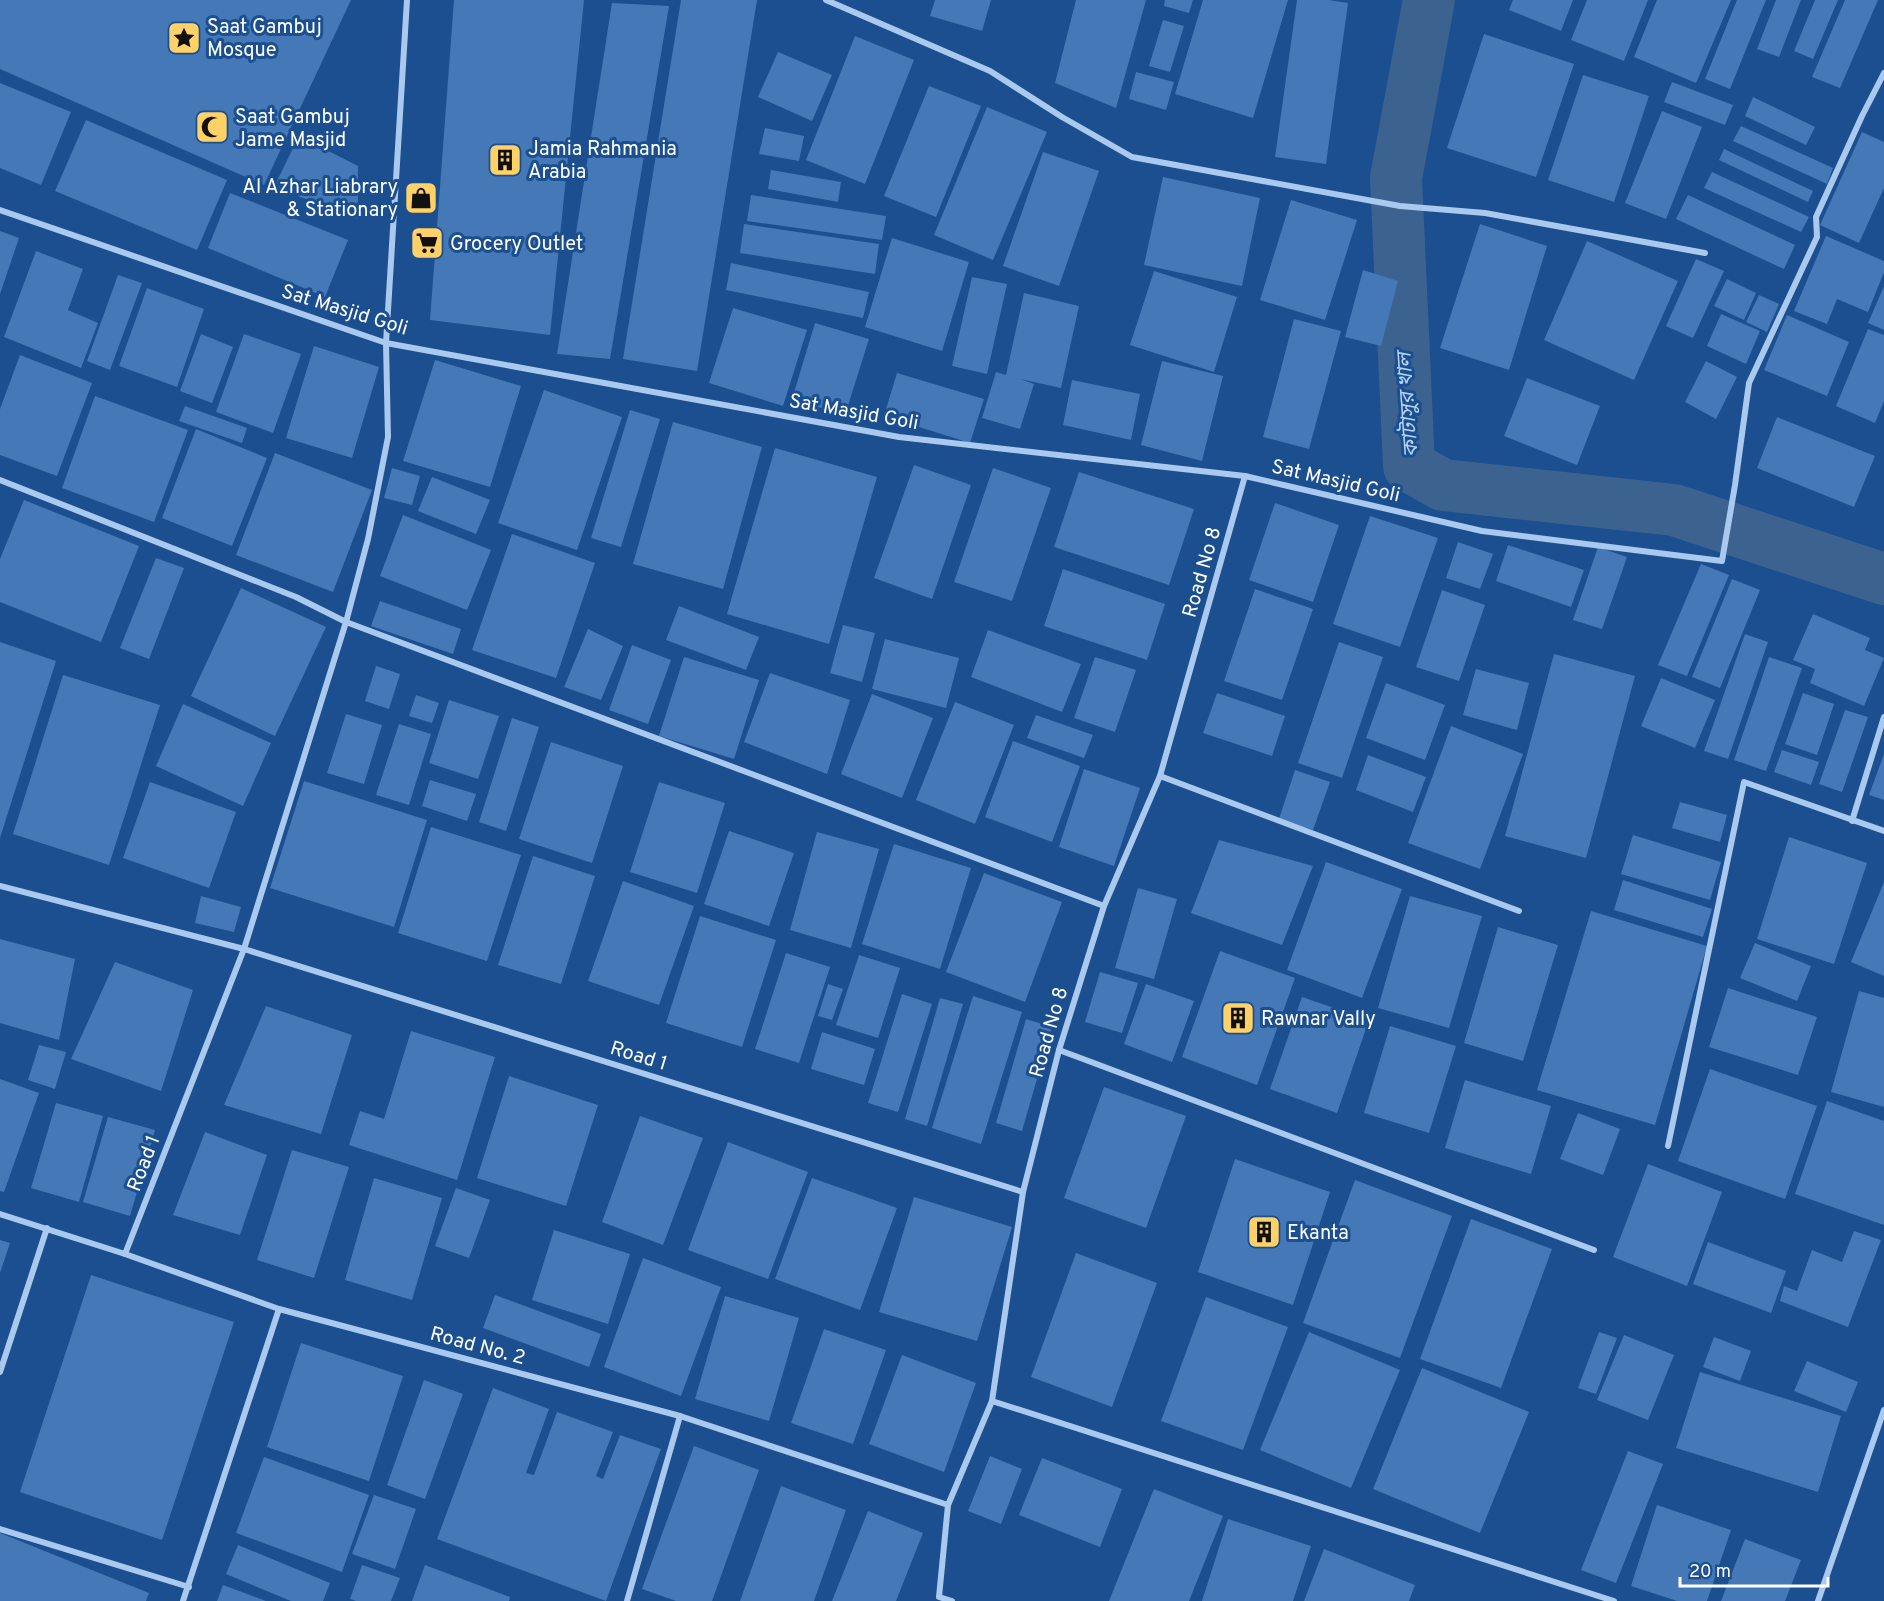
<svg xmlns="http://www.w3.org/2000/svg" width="1884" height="1601" viewBox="0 0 1884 1601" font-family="Overpass,'Noto Sans Bengali',sans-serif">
<rect width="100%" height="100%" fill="#1b4f8f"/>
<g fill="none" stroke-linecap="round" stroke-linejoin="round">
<polyline stroke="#3c6290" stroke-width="52" points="1429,0 1396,178 1409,466 1443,485 1674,510 1884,579"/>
</g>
<g fill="#4478b7">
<polygon points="0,0 351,0 264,185 0,69"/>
<polygon points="454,0 584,0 550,335 430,320"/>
<polygon points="681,0 757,0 697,371 623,359"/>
<polygon points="935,0 991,0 982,31 930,16"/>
<polygon points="1076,0 1146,0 1116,108 1055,83"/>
<polygon points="1165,0 1193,0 1189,13 1164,6"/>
<polygon points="1203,0 1288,0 1253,118 1175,94"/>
<polygon points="1297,0 1329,0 1348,3 1326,164 1275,157"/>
<polygon points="1513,0 1573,0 1561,31 1509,10"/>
<polygon points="1587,0 1648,0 1624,61 1571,40"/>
<polygon points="1657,0 1731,0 1696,83 1634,57"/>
<polygon points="1737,0 1766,0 1730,89 1705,79"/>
<polygon points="1776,0 1801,0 1779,57 1757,49"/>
<polygon points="1815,0 1838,0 1813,59 1794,51"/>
<polygon points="1845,0 1878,0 1840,88 1812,77"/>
<polygon points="612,3 669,6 610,359 557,354"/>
<polygon points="1163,20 1184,26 1170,72 1149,66"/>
<polygon points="1484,34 1574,64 1536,177 1447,148"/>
<polygon points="855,36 914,60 865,184 806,160"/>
<polygon points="778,52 832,75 812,121 758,97"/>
<polygon points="1136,72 1174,82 1166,110 1129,99"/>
<polygon points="1583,75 1649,96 1614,202 1548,180"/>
<polygon points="1672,82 1733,105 1725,125 1664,102"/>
<polygon points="0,83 71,112 41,185 0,168"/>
<polygon points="929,86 981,106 936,217 884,196"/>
<polygon points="1753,97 1815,127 1806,145 1745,116"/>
<polygon points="987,107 1047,132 993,260 934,235"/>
<polygon points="1662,111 1702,127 1666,219 1625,203"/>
<polygon points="86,120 227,180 197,250 55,191"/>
<polygon points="1741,126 1833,168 1827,184 1733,141"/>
<polygon points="765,128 804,136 799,161 759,154"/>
<polygon points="1862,132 1884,142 1884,188 1859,243 1820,225"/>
<polygon points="299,136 358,166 358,219 274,187"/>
<polygon points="1724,149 1813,191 1808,202 1719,160"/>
<polygon points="1043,152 1099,171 1059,286 1003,266"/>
<polygon points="771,170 841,182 838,202 768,189"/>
<polygon points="1712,172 1809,217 1801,232 1704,188"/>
<polygon points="1163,177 1260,198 1242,286 1144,265"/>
<polygon points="230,193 348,240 325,297 208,248"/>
<polygon points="751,195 886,216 882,240 747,221"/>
<polygon points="1688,195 1795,245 1784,269 1676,219"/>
<polygon points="1291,200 1357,220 1325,320 1260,300"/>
<polygon points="744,224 879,244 875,274 740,253"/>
<polygon points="1480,224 1547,246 1509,370 1440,348"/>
<polygon points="0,231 19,238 0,294"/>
<polygon points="1826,236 1884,261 1884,272 1868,312 1837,299 1827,324 1794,311"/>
<polygon points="892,238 969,262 942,351 865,327"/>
<polygon points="1587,241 1678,281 1634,380 1544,340"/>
<polygon points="36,251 83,269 68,310 98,323 81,368 4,337"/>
<polygon points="1696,259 1724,271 1693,338 1666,326"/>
<polygon points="731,263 869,292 863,318 726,290"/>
<polygon points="1363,270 1398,281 1381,346 1345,337"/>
<polygon points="1154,271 1237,297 1214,372 1130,345"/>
<polygon points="118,275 142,283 110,370 87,361"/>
<polygon points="972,277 1007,284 987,374 952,366"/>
<polygon points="1727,279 1756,293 1744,320 1714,306"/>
<polygon points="1884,286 1884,330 1868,323"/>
<polygon points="147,288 204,309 177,387 119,366"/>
<polygon points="1024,293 1079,306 1061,388 1020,379 1034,384 1020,429 982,418 996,372 1006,375"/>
<polygon points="1759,295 1779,304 1767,332 1746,322"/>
<polygon points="733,308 807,330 783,406 709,383"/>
<polygon points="1721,314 1760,331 1746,364 1707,346"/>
<polygon points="1787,315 1849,342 1827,396 1764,370"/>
<polygon points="1294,319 1341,331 1309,449 1263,437"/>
<polygon points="815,323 869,339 845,415 792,399"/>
<polygon points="1868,329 1884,335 1884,401 1875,423 1836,406"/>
<polygon points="201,334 233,347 212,403 180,391"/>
<polygon points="244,334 301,354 273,433 216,412"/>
<polygon points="314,346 379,367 352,458 286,438"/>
<polygon points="20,355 92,383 57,476 0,455 0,409"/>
<polygon points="435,360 521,386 490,487 403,461"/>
<polygon points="1162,361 1223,376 1202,461 1141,445"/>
<polygon points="1706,361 1737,377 1716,419 1685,402"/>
<polygon points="897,373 984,399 970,443 884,416"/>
<polygon points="1527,378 1600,406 1577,465 1504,436"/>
<polygon points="1072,380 1140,394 1131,440 1063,425"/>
<polygon points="544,390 622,417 577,550 498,523"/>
<polygon points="95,396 188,430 154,522 62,488"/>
<polygon points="185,406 247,428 242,443 179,421"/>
<polygon points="630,410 660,419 621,547 591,538"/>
<polygon points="1777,417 1875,456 1854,507 1757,468"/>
<polygon points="673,422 762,447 723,589 633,564"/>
<polygon points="196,429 267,458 232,546 162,518"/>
<polygon points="775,448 877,477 829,644 727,614"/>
<polygon points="275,453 372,490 333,592 236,555"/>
<polygon points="914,465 971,485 932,599 874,578"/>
<polygon points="392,468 420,476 412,505 384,498"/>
<polygon points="993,468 1051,488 1012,601 954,582"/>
<polygon points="1079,472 1194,509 1169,585 1054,547"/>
<polygon points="432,477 490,500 476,534 418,511"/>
<polygon points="24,500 139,546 101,642 0,602 0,559"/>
<polygon points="1275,503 1339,525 1313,602 1249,580"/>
<polygon points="403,515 491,550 467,610 380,576"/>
<polygon points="1370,516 1438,538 1400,647 1333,624"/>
<polygon points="512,534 595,563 556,678 472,650"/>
<polygon points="1458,542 1493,554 1480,589 1446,578"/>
<polygon points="1508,545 1584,570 1571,607 1496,581"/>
<polygon points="1598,547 1627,557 1602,629 1573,620"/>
<polygon points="156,558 184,568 149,659 120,648"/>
<polygon points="1701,564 1729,575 1687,676 1658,665"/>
<polygon points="1063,569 1165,604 1147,660 1044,626"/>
<polygon points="1732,579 1760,590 1720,688 1692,677"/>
<polygon points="241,588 326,627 275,736 191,696"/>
<polygon points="1255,589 1313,609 1282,700 1224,681"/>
<polygon points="1442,590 1485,605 1459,681 1416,667"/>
<polygon points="380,601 461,629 453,654 371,626"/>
<polygon points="679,606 759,637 746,670 666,640"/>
<polygon points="1813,614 1870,638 1865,650 1884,658 1864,706 1810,683 1815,669 1793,660"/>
<polygon points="843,625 875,633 862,682 830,673"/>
<polygon points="588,629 623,646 601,700 564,687"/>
<polygon points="988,630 1081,664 1062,712 971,677"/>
<polygon points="1745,634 1768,642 1728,759 1704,751"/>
<polygon points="885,639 959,658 946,708 872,689"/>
<polygon points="0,642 56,661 0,838"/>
<polygon points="1339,642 1383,657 1342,778 1298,763"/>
<polygon points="632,645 671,660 648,724 609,710"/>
<polygon points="1554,654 1635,676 1586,858 1505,836"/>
<polygon points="684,657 759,680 734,759 659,736"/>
<polygon points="1095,657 1136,670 1115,732 1074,718"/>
<polygon points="1769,657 1802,668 1766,771 1734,760"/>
<polygon points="376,666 400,674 389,709 365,701"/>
<polygon points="1476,669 1529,683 1517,730 1463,715"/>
<polygon points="770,673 850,700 827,774 744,742"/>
<polygon points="63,675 160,705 109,865 13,834"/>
<polygon points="1661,678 1715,700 1695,748 1641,726"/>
<polygon points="1386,683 1445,705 1425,760 1366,738"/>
<polygon points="1217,693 1285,716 1272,756 1203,733"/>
<polygon points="1803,693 1834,704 1817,755 1785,744"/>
<polygon points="872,694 933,718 902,798 841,774"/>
<polygon points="416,695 439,703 432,723 409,716"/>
<polygon points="449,700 499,716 478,779 429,763"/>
<polygon points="955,702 1014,725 975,824 916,800"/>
<polygon points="183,704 271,743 243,806 156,766"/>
<polygon points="1845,710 1868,717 1842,792 1819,784"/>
<polygon points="346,714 382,725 364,784 327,773"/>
<polygon points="1036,715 1093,735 1084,758 1027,738"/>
<polygon points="512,718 539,727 506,831 479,822"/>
<polygon points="399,724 431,734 409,805 376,795"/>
<polygon points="1451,726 1523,754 1480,869 1408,843"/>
<polygon points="1013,741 1080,766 1052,842 985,817"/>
<polygon points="551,742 623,766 592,863 519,839"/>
<polygon points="1782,750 1819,762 1811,785 1774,772"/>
<polygon points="1884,754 1884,800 1869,795"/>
<polygon points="1368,755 1426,777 1413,812 1356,790"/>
<polygon points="1084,769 1140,788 1114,866 1059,847"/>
<polygon points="1295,770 1330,782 1313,830 1279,819"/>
<polygon points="430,780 476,794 467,821 422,806"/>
<polygon points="304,781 427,820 394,927 270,888"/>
<polygon points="150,782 236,812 209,888 123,858"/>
<polygon points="659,782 725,803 697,893 630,872"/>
<polygon points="1680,802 1727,815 1720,842 1672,828"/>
<polygon points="431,827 521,855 487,961 398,933"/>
<polygon points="729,831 794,853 769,926 704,904"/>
<polygon points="817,832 879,849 851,948 790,930"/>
<polygon points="1633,835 1721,862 1710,900 1621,874"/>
<polygon points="1789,837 1867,863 1834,964 1757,939"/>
<polygon points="1219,840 1313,866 1282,945 1191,913"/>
<polygon points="894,844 971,868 940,969 862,944"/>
<polygon points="533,856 595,876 561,984 498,965"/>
<polygon points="1326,862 1402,889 1362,998 1287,970"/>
<polygon points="984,873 1062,902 1025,1002 946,972"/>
<polygon points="1623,880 1712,909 1703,937 1614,910"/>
<polygon points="623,881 694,906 659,1005 588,981"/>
<polygon points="1884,882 1884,976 1851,962"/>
<polygon points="1138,888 1177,899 1154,979 1115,968"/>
<polygon points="201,896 241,907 234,932 195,923"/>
<polygon points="1410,896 1482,916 1449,1028 1378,1008"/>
<polygon points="1591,911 1707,946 1655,1125 1537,1090"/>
<polygon points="700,916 776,940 742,1047 666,1023"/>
<polygon points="1498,927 1558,945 1523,1061 1464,1043"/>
<polygon points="0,939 75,959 59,1040 0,1023"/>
<polygon points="1755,943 1811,966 1797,1001 1740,978"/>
<polygon points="1220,951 1295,978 1257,1085 1182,1057"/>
<polygon points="786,953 830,967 799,1063 755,1049"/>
<polygon points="859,955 900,968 878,1038 836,1025"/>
<polygon points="115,962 193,990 161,1091 71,1059"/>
<polygon points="1100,972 1138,983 1122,1033 1085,1022"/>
<polygon points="828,984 843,989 832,1020 818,1016"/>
<polygon points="1146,984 1194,1001 1172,1062 1124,1044"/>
<polygon points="1728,988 1817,1017 1798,1075 1709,1047"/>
<polygon points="1859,991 1884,998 1884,1107 1831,1092"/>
<polygon points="902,994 932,1004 898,1112 868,1103"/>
<polygon points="973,996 1022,1012 981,1144 932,1128"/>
<polygon points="1302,997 1369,1020 1337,1113 1270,1089"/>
<polygon points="940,998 963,1004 927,1126 905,1119"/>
<polygon points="266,1006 352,1035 321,1134 224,1105"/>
<polygon points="1026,1019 1052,1027 1022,1131 996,1123"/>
<polygon points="1390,1026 1456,1046 1429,1133 1364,1113"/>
<polygon points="411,1031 495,1057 457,1180 349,1145 360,1111 384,1119"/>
<polygon points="822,1032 875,1049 864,1085 811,1069"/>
<polygon points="39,1045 66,1052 55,1089 28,1080"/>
<polygon points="1710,1069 1817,1106 1785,1199 1678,1161"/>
<polygon points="509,1076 598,1105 566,1206 477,1178"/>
<polygon points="0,1079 39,1093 4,1192 0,1191"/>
<polygon points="1465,1080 1551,1106 1531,1174 1445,1148"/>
<polygon points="1104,1087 1186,1116 1146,1228 1064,1198"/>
<polygon points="1827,1101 1884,1121 1884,1225 1795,1194"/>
<polygon points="56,1103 103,1116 79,1202 31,1188"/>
<polygon points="1578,1113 1620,1129 1603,1175 1560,1159"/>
<polygon points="640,1116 703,1138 663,1245 602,1222"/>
<polygon points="108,1117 155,1130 130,1216 83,1202"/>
<polygon points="205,1132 267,1155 240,1235 173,1215"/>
<polygon points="728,1142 808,1172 768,1279 688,1250"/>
<polygon points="292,1150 349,1167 314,1278 257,1260"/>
<polygon points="1235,1159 1330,1192 1293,1305 1198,1272"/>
<polygon points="1648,1164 1722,1192 1687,1286 1613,1257"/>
<polygon points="374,1178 442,1198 412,1300 345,1280"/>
<polygon points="812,1178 897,1208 860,1310 775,1279"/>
<polygon points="1355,1180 1452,1216 1400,1358 1303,1323"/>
<polygon points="456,1188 490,1200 469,1258 435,1246"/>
<polygon points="914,1197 1012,1227 977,1341 879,1312"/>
<polygon points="1471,1219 1552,1249 1501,1388 1420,1359"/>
<polygon points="554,1230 630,1254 608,1324 532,1300"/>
<polygon points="1854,1231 1881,1240 1848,1327 1780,1301 1784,1286 1797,1291 1812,1250 1842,1262"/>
<polygon points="0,1240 10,1243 0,1273"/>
<polygon points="1708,1242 1786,1271 1771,1313 1693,1284"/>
<polygon points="1076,1253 1157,1283 1112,1407 1031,1377"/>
<polygon points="643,1258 721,1287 681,1396 604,1367"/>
<polygon points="91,1275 234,1322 162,1540 20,1492"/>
<polygon points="495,1295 601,1334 589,1367 483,1328"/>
<polygon points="725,1296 799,1318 769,1421 695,1399"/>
<polygon points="1206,1297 1288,1327 1243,1450 1161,1421"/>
<polygon points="824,1329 886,1350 853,1444 791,1423"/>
<polygon points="1309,1332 1400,1370 1351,1488 1260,1450"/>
<polygon points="1599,1332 1617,1338 1596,1394 1578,1388"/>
<polygon points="1624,1335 1674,1355 1648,1420 1597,1400"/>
<polygon points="1714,1337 1751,1351 1740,1381 1703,1367"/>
<polygon points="301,1343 403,1376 369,1481 267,1447"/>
<polygon points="902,1355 976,1383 944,1472 869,1444"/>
<polygon points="1807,1361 1858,1382 1846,1412 1794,1391"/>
<polygon points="1422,1368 1529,1412 1480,1533 1373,1489"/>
<polygon points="1700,1372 1841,1416 1818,1492 1676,1448"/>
<polygon points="424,1380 463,1394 425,1499 387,1485"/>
<polygon points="493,1388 549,1409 526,1473 534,1475 557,1412 613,1432 596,1476 603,1479 620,1435 661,1449 606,1601 437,1539"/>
<polygon points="694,1446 759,1470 712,1601 676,1601 642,1589"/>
<polygon points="1628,1451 1663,1464 1616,1583 1581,1570"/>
<polygon points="990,1456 1022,1469 1001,1524 968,1511"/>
<polygon points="264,1457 369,1495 342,1572 236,1533"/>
<polygon points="1042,1458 1122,1489 1100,1547 1019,1515"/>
<polygon points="781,1486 846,1510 814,1601 740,1601"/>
<polygon points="1154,1489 1223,1516 1189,1601 1109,1601"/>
<polygon points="374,1495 416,1509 395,1569 352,1554"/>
<polygon points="1657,1505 1731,1530 1707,1601 1677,1601 1631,1586"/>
<polygon points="868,1511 923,1533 896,1601 832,1601"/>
<polygon points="1228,1519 1311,1546 1293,1601 1202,1601"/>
<polygon points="0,1533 149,1593 146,1601 0,1601"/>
<polygon points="1745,1539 1801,1560 1785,1601 1721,1601"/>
<polygon points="238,1545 330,1583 323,1601 291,1601 226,1574"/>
<polygon points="1324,1549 1415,1585 1409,1601 1304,1601"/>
<polygon points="362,1565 400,1578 391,1601 356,1601 350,1599"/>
<polygon points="425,1565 510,1597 509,1601 412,1601"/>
<polygon points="223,1585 266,1601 217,1601"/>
</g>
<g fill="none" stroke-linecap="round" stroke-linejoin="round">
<g stroke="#a9c9ee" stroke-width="6">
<polyline points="826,0 990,71 1062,117 1132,157 1400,206 1485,213 1705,253"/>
<polyline points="0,210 386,343 899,437 1245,476 1482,531 1722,561 1735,485 1749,383 1817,237 1816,217 1862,116 1884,73"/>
<polyline points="0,480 296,597 346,622 1104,906"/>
<polyline points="1160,776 1519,911"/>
<polyline points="1852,821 1884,717"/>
<polyline points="0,886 244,949 1023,1192"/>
<polyline points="1059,1050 1594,1250"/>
<polyline points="1668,1146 1744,782 1884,831"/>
<polyline points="0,1214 125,1254 279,1309 680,1416 948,1505"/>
<polyline points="125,1254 244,949 346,622 368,539 388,437 386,343 407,0"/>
<polyline points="0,1372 47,1228"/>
<polyline points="992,1401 1614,1601"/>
<polyline points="0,1529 189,1587"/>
<polyline points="183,1601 279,1309"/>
<polyline points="627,1601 680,1416"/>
<polyline points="952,1601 939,1597 948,1505 992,1401 1023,1192 1059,1050 1104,906 1160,776 1245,476"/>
<polyline points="1818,1601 1884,1410"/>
</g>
</g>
<defs>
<symbol id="sight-square" viewBox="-11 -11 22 22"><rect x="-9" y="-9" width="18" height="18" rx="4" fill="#ffd166" stroke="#1b4f8f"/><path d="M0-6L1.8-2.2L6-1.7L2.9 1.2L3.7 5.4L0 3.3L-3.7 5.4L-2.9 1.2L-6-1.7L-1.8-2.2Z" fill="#111"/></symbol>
<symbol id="mosque-square" viewBox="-11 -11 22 22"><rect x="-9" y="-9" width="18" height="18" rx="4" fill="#ffd166" stroke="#1b4f8f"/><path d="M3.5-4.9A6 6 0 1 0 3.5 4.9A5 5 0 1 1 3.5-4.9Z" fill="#111"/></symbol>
<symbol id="building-square" viewBox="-11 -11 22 22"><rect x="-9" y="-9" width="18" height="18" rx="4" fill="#ffd166" stroke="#1b4f8f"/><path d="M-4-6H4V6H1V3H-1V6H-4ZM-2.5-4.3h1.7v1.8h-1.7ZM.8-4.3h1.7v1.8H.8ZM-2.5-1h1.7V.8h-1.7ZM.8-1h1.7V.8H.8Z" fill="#111"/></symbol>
<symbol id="shop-square" viewBox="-11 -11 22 22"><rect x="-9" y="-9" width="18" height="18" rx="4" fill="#ffd166" stroke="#1b4f8f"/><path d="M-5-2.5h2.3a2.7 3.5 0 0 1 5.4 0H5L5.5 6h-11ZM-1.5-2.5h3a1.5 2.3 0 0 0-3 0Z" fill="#111"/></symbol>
<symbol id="supermarket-square" viewBox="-11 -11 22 22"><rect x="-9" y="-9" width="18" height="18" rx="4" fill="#ffd166" stroke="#1b4f8f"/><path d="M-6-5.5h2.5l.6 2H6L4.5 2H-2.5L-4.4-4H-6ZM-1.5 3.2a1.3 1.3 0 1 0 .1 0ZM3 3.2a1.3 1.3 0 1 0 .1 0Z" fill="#111"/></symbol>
</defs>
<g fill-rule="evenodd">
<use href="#sight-square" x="165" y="19" width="38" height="38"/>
<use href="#mosque-square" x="193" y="108" width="38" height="38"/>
<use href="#building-square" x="486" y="141" width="38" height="38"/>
<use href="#shop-square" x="402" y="179" width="38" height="38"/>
<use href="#supermarket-square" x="408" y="224" width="38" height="38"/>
<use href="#building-square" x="1219" y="999" width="38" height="38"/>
<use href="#building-square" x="1245" y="1213" width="38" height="38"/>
</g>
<g text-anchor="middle" stroke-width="6" stroke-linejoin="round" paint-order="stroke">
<g font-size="20" fill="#fff" stroke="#1b4f8f" text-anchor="start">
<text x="207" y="33">Saat Gambuj<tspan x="207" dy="23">Mosque</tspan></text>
<text x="235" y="123">Saat Gambuj<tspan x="235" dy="23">Jame Masjid</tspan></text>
<text x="528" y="155">Jamia Rahmania<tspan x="528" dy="23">Arabia</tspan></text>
<text x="398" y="193" text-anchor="end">Al Azhar Liabrary<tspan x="398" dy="23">&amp; Stationary</tspan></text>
<text x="450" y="250">Grocery Outlet</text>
<text x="1261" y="1025">Rawnar Vally</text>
<text x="1287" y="1239">Ekanta</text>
</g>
<g font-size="20" fill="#fff" stroke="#1b4f8f">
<text transform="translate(345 309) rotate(17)" y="7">Sat Masjid Goli</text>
<text transform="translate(854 411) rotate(10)" y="7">Sat Masjid Goli</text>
<text transform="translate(1336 480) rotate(13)" y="7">Sat Masjid Goli</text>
<text transform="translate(1201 572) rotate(-74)" y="7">Road No 8</text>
<text transform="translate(1048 1032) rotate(-74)" y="7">Road No 8</text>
<text transform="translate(639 1055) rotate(17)" y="7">Road 1</text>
<text transform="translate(143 1163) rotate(-69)" y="7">Road 1</text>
<text transform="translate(478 1345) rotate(15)" y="7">Road No. 2</text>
</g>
<g font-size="21" font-style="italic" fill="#b5d3f5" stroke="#1b4f8f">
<text transform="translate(1407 405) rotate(-94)" y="7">কাটাসুর খাল</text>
</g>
</g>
<path d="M1680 1577v9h148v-9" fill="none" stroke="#ffffff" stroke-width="3"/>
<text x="1689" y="1577" font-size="18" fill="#ffffff" stroke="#1b4f8f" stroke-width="4.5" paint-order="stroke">20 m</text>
</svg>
